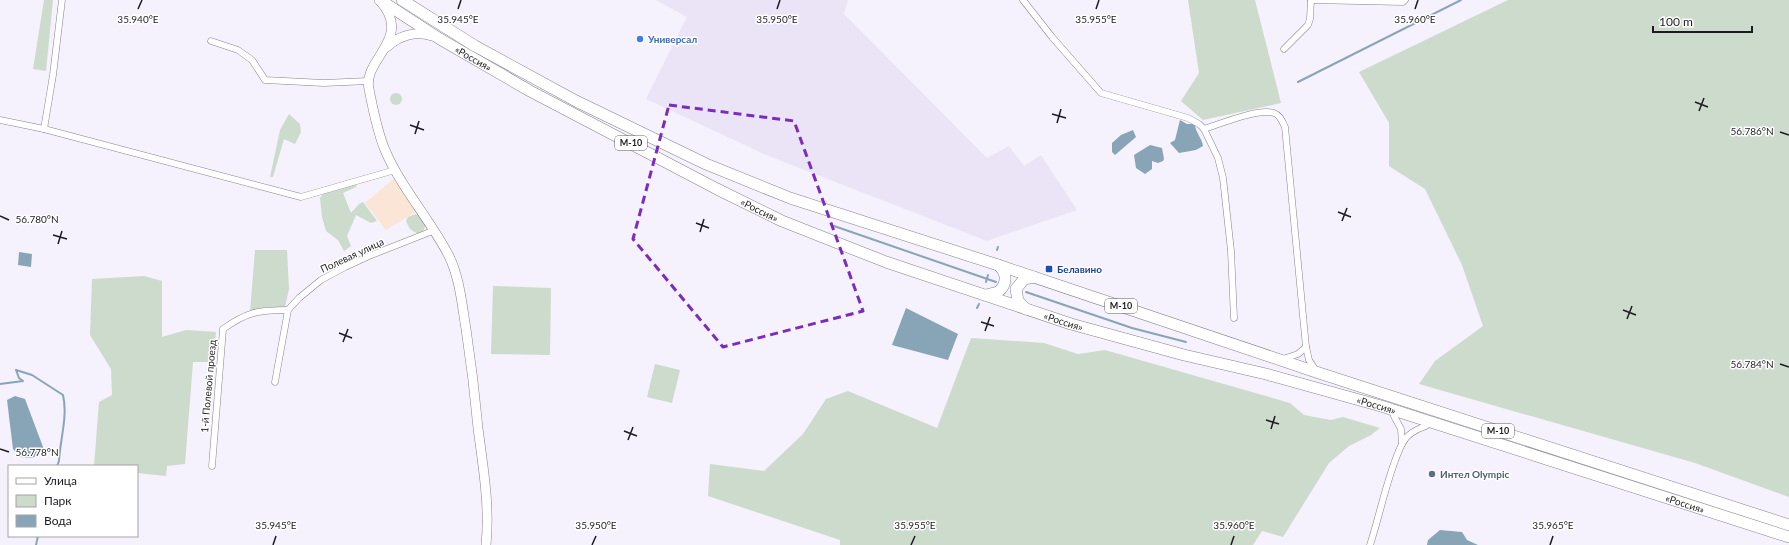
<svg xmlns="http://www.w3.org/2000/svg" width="1789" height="545" viewBox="0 0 1789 545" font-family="Lato,sans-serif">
<rect width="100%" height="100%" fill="#f5f1fd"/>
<polygon fill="#fae5d6" points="396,177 417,211 386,230 365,203"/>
<polygon fill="#ebe4f7" points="656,0 848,0 844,14 987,158 1009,146 1024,166 1041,155 1077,210 987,241 766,155 646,99 687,17"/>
<g fill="#ccdbcb">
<polygon points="44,0 53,0 46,71 33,69"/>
<polygon points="1188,0 1255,0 1281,103 1203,120 1181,101 1199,73"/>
<polygon points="1508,0 1789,0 1789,497 1695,463 1419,384 1435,361 1483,326 1462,265 1425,189 1389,166 1389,123 1359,72"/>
<circle cx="396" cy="99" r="6"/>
<polygon points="289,114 300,124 301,132 295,144 284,139 273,177 270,177 280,130"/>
<polygon points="357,184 356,187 343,193 351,213 359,204 363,202 377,221 371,223 356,215 347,236 351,246 344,251 338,240 326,231 322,217 320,198 323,194"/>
<polygon points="416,214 420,216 426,223 423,232 418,234 410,229 406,221 408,217"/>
<polygon points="255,250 287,250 289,289 285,307 266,307 250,312"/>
<polygon points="144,276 162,281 162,337 186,330 216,332 213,362 193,362 185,464 167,466 166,476 137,473 137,466 94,466 99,402 112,395 111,369 90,335 92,279"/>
<polygon points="493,286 551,288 550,355 491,354"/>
<polygon points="971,338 1044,343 1078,354 1105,350 1290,403 1304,415 1331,420 1343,417 1380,428 1371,435 1349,446 1329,463 1283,537 1262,531 1253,545 840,545 840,540 708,496 710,464 764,471 803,434 826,399 848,391 937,428"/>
<polygon points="655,364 680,370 672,403 647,397"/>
</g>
<g fill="#87a5b7">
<path d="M1180,120L1187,124H1195C1195,132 1202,138 1203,146L1196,150L1179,153L1170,143L1175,140Z"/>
<polygon points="1133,130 1136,137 1115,155 1112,152 1112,143 1121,135"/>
<polygon points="1150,145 1162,148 1164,159 1163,161 1158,163 1152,161 1152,169 1145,174 1136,168 1134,155"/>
<polygon points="19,252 32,254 31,267 18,265"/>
<polygon points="906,308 958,334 948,360 892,345"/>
<polygon points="15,396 25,399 43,447 42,454 31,458 20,457 13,449 7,400"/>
<polygon points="1440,530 1462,532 1467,540 1478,545 1427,545 1428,540"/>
</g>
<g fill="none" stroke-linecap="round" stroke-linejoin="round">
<g stroke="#87a5b7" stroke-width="2">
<polyline points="1298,82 1461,0"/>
<polyline points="834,226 996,282"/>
<polyline points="997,250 998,247"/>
<polyline points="986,282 988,275"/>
<polyline points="1026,292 1132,328 1186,342"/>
<polyline points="977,308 979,304"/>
<path d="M0,384L23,381L19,378L16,370L32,375L63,395C68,416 60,440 59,461L57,466"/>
<polyline points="36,545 38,536"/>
</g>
<defs>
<g id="street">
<polyline points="1023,0 1052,37 1101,93 1188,118 1199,124 1204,129 1218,158 1223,178 1231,251 1234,318"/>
<polyline points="1311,0 1403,2 1405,0"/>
<polyline points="211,41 238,50 252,60 265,80 324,83 368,81"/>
<polyline points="1284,49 1308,25 1310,19 1311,0"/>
<polyline points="0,120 44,129 301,197 395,170"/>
<polyline points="44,129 53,75 62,0"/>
<path d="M1204,129C1220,124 1258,108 1274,113C1280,115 1282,121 1285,127L1306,347L1309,360L1316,371"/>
<polyline points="1283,359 1298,354 1306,347"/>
<polyline points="275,382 288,310 299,298 321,280 345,267 369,256 435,230"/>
<polyline points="1394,416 1401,429 1402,444"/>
<path d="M212,466L223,329C247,312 258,310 288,310"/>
<path d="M1370,545C1380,515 1388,472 1402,444C1406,435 1417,429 1426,426"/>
</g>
<g id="secondary">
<path d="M380,1C414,39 362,59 369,89C373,109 377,131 385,150C401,188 430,219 449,256C460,279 462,305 466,329C471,362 475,395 478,428C483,467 490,506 486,545"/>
<path d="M387,47C399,35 416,31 432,36"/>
</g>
<g id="highway">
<path id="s1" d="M380,0L440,39L530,91L717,189L782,221L886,262L1071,324L1184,355L1266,374L1381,406L1789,537"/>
<polyline points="402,0 475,46 576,101 706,164 790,198 998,265 1319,373 1789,525"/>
<path d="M986,295L998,292C1008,284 1007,272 998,265"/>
<polyline points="1026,309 1018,301 1016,289 1024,279 1034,277"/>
</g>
</defs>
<use href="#street" stroke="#87838e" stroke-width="7"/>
<use href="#secondary" stroke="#87838e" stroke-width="10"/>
<use href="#highway" stroke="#87838e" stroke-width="12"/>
<use href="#street" stroke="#fff" stroke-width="6"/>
<use href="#secondary" stroke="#fff" stroke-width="9"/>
<use href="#highway" stroke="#fff" stroke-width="11"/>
</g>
<path fill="none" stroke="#7b2cbf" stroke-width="3" stroke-dasharray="8 5" stroke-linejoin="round" d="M669,105L794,121L863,311L723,347L633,239Z"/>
<path fill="none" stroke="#1d1b20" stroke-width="1.5" d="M138,9L142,0M458,9L461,0M777,9L780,0M1096,9L1099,0M1415,9L1418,0M1695,102L1708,107M1699,111L1704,98M1052,114L1066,118M1057,123L1061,109M410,125L424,130M1780,132L1789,135M415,134L419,121M1338,212L1351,217M0,216L9,220M1342,221L1347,208M696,223L709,228M700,232L704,219M53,235L67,239M58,244L62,231M1623,310L1636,315M1627,319L1632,306M981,322L994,326M985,331L990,317M339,333L352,338M343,342L348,329M1780,364L1789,367M1266,420L1279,424M1271,429L1275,416M624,431L637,436M628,440L633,427M0,449L9,452M273,545L276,536M592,545L596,536M911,545L915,536M1231,545L1234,536M1550,545L1553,536"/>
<circle fill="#3f7fe0" stroke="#fff" stroke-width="1.5" cx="640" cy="39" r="4"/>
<rect fill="#1a4fb4" stroke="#fff" stroke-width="1.5" x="1045" y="265" width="8" height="8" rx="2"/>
<circle fill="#5c6f8a" stroke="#fff" stroke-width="1.5" cx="1432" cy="474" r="4"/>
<g text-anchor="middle" stroke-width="3" stroke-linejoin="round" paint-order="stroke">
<g fill="#fff" stroke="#615f63" stroke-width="1">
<rect x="615" y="136" width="32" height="14" rx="3"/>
<rect x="1105" y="299" width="32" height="14" rx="3"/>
<rect x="1482" y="424" width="32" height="14" rx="3"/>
</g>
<g font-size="9" font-weight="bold" fill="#1d1b20">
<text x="631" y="146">М-10</text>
<text x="1121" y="309">М-10</text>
<text x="1498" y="434">М-10</text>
</g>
<g font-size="10" font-weight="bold" fill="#366cbe" stroke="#fff" text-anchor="start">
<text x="648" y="43">Универсал</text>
</g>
<g font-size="10" fill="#1d1b20" stroke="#fff">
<text dy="4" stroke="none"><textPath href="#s1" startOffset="110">«Россия»</textPath></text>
<text dy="4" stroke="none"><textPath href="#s1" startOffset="434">«Россия»</textPath></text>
<text transform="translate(352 255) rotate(-25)" y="4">Полевая улица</text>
<text dy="4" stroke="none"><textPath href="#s1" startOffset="758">«Россия»</textPath></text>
<text transform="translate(208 386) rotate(-85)" y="4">1-й Полевой проезд</text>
<text dy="4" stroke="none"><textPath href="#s1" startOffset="1082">«Россия»</textPath></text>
<text dy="4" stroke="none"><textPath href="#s1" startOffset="1406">«Россия»</textPath></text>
</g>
<g font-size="10" font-weight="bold" fill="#164399" stroke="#fff" text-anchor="start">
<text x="1057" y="273">Белавино</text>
</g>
<g font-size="10" font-weight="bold" fill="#4e5e75" stroke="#fff" text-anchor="start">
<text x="1440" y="478">Интел Olympic</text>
</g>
</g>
<g font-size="10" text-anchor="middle" fill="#1d1b20" stroke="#fff" stroke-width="3" stroke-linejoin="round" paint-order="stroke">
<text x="458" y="23">35.945°E</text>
<text x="777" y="23">35.950°E</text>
<text x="1096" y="23">35.955°E</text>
<text x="1415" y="23">35.960°E</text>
<text x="138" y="23">35.940°E</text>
<text x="1752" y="135">56.786°N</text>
<text x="37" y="223">56.780°N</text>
<text x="1752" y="368">56.784°N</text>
<text x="37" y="456">56.778°N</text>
<text x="276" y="529">35.945°E</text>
<text x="596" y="529">35.950°E</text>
<text x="915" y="529">35.955°E</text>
<text x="1234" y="529">35.960°E</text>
<text x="1553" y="529">35.965°E</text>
</g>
<rect x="8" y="465" width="130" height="72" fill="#ffffff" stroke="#a5a4a6"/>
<rect x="16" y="478" width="20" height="6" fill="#ffffff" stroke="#a5a4a6"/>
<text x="44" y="485" font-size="12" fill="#1d1b20">Улица</text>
<rect x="16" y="495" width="20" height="12" fill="#ccdbcb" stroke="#a5a4a6"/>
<text x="44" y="505" font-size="12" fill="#1d1b20">Парк</text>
<rect x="16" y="515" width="20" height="12" fill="#87a5b7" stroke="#a5a4a6"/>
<text x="44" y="525" font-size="12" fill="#1d1b20">Вода</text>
<path d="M1653 26v6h99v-6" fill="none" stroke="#1d1b20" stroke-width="2"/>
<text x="1659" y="26" font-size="12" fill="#1d1b20" stroke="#ffffff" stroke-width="3" paint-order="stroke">100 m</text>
</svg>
